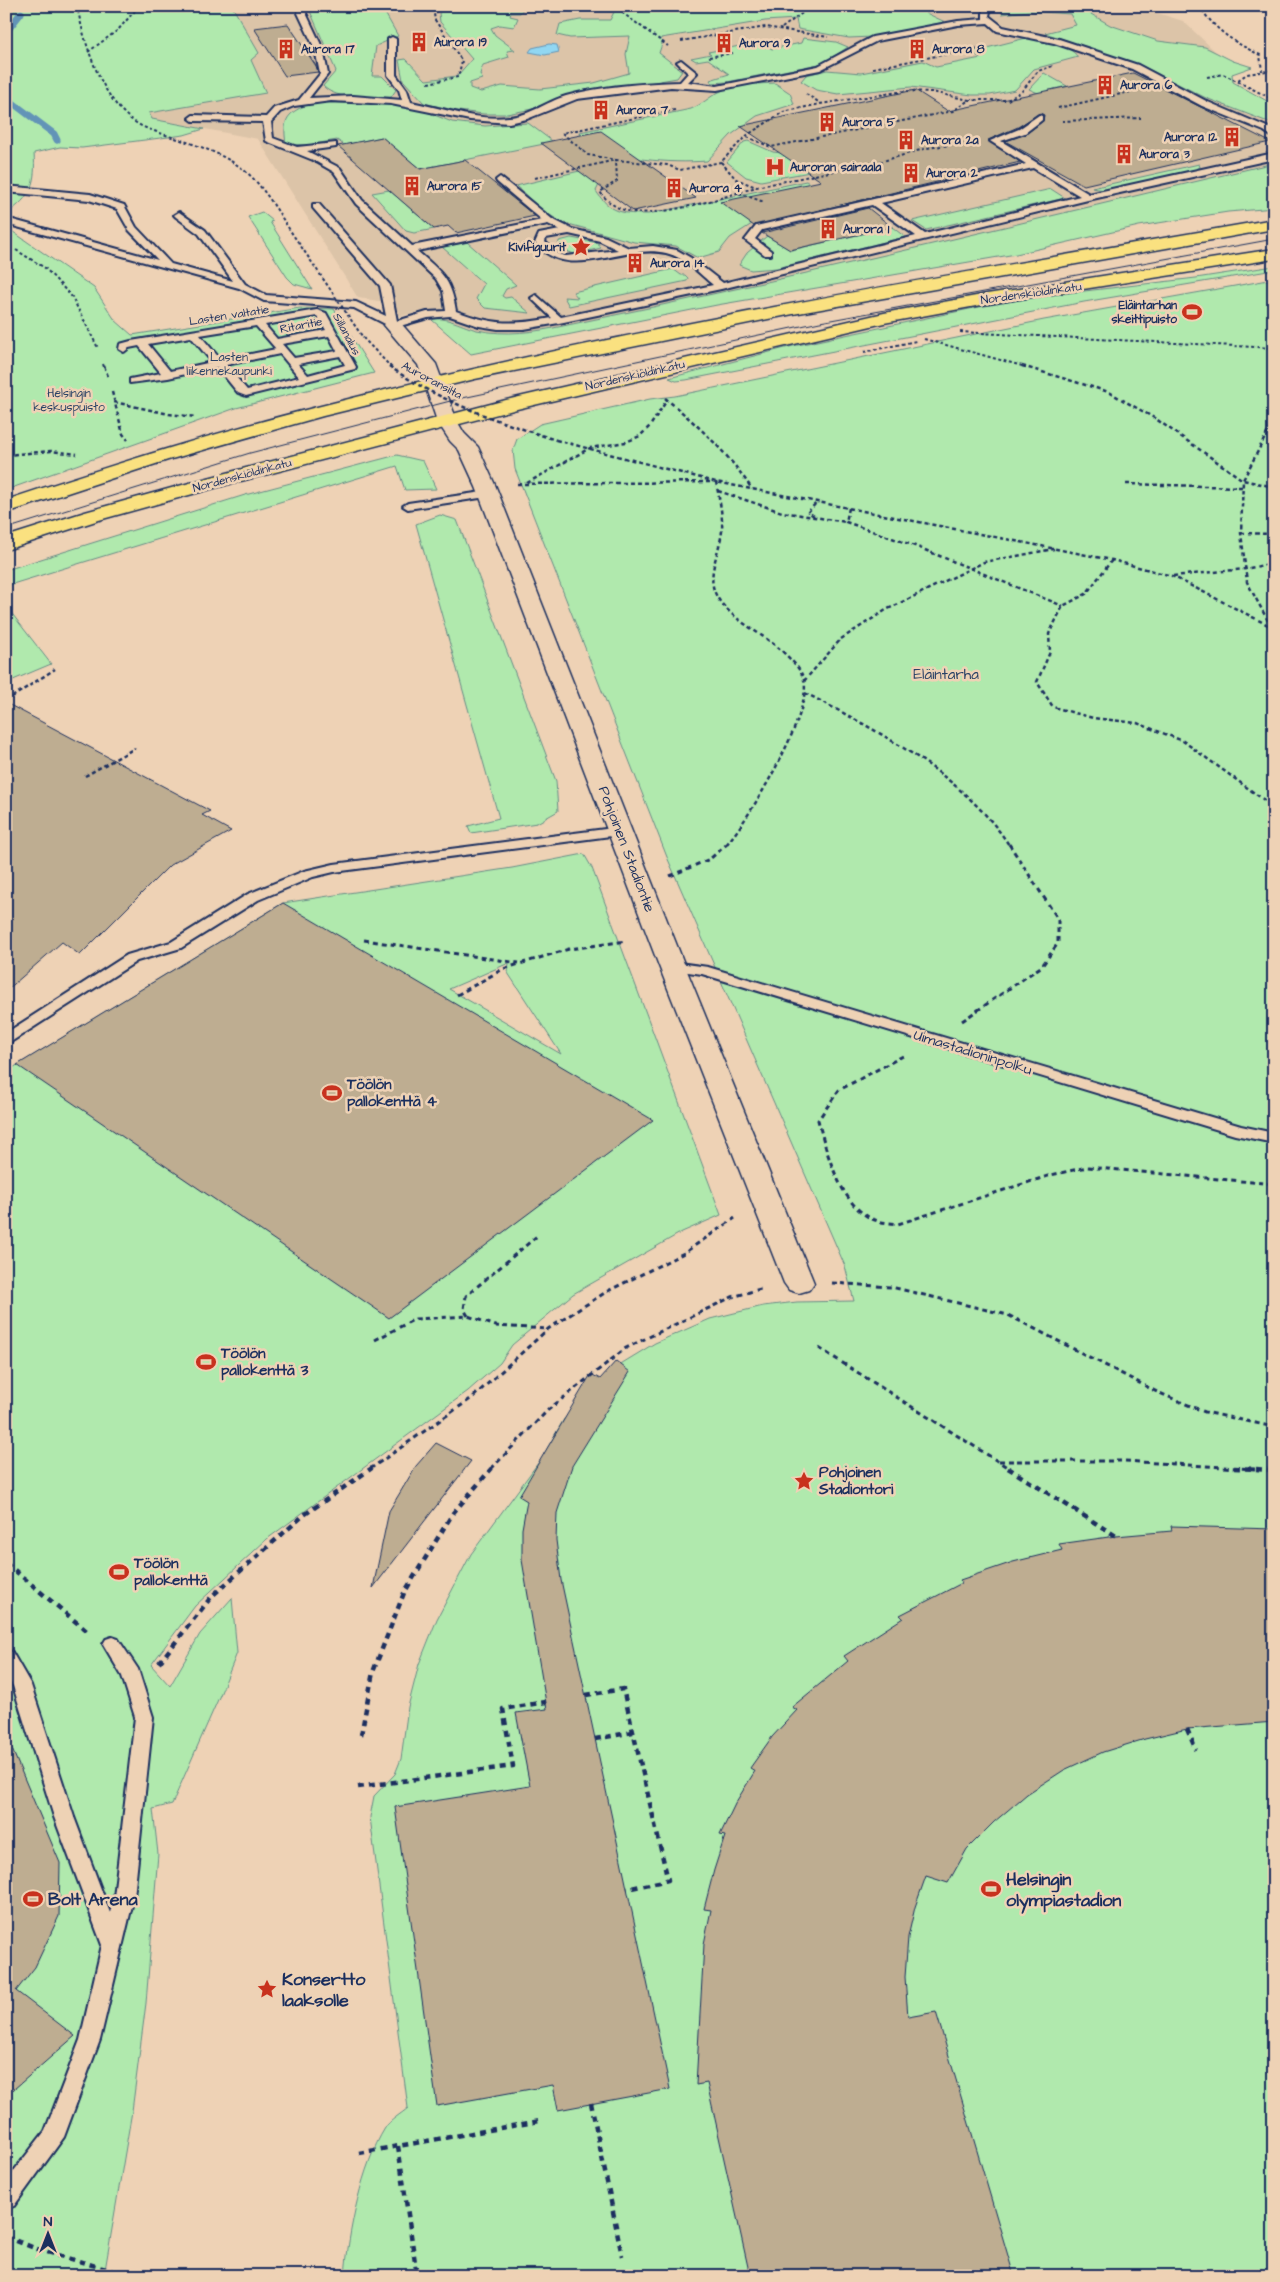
<svg xmlns="http://www.w3.org/2000/svg" width="1280" height="2282" viewBox="0 0 1280 2282" font-family="'Architects Daughter',sans-serif">
<rect width="100%" height="100%" fill="#eed2b5"/>
<filter id="ink" filterUnits="userSpaceOnUse"><feTurbulence type="fractalNoise" baseFrequency=".02" numOctaves="2"/><feDisplacementMap in="SourceGraphic" scale="10" xChannelSelector="R" yChannelSelector="G"/><feConvolveMatrix kernelMatrix="1 2 1 2 8 2 1 2 1" color-interpolation-filters="sRGB"/></filter>
<g filter="url(#ink)">
<polygon fill="#dcc4a8" points="147,6 1135,6 1183,21 1232,67 1175,79 1274,119 1274,202 716,294 469,352 423,311 400,316 386,302 358,298 258,139 152,119 149,113"/>
<g fill="#b0e9ad" stroke="#668c86" fill-rule="evenodd">
<path d="M6,6H232L259,53L251,60L266,93L149,113L152,119L204,129L184,135L82,148L60,147L34,153C36,183 32,197 6,214Z"/>
<path d="M315,6H381L398,36L376,46L372,76H382L396,90L391,97C371,97 337,101 323,86L336,71L310,11Z"/>
<polygon points="447,6 516,6 514,8 523,9 520,13 511,13 510,16 518,18 514,27 500,25 491,28 495,35 515,50 507,51 509,57 483,65 480,74 482,79 470,83 470,88 481,92 502,86 540,89 594,83 629,73 626,54 630,36 570,38 557,35 560,24 580,20 610,20 614,12 581,6 924,6 926,13 945,22 872,37 849,38 798,29 796,19 765,21 661,38 662,44 659,53 682,71 677,78 557,99 532,109 507,114 484,114 458,111 424,103 403,80 399,60 406,59 426,80 457,76 472,59 440,22 439,13"/>
<polygon points="1001,6 1077,6 1110,25 1158,41 1205,47 1233,61 1252,67 1232,74 1233,82 1267,101 1274,101 1274,122 1268,122 1206,98 1142,66 1045,33 1076,25 1070,14 1029,11 1002,14"/>
<polygon points="803,38 836,42 848,47 824,63 727,82 712,83 710,80 729,74 708,59 696,61 691,58 711,54 708,52 761,42 772,49 801,43"/>
<path d="M1026,38C1041,40 1069,44 1078,57L1034,69L1015,90L990,95H972L911,87L838,94L816,90L801,81L806,75L827,70L861,73L923,61L936,67L981,58L971,52Z"/>
<polygon points="1044,73 1067,86 1038,93 1029,89"/>
<path d="M775,83L790,93L794,104L757,116L731,135L707,161C670,164 618,159 584,145L580,132L691,109C703,104 709,97 719,92C734,84 758,84 775,83Z"/>
<path d="M311,103H391L414,107L452,122L485,126L528,123L552,141L544,144L420,169L382,137L344,145L337,140L308,145L286,144C282,117 288,113 311,103Z"/>
<polygon points="748,141 773,152 864,162 761,181 746,177 727,162 744,142"/>
<path d="M1274,163V208L1228,212L1139,226L1016,254L717,305L471,354L432,320C444,315 464,327 477,330C506,336 535,332 563,326C801,277 1037,219 1274,163Z"/>
<path d="M609,164L596,191C610,213 623,214 648,214L806,181L826,194L755,222L730,238L719,252L698,258L676,246L634,242L561,222L542,210L516,186Z"/>
<polygon points="1199,164 1200,167 1197,169 1105,190 1092,188"/>
<polygon points="1051,189 1065,198 926,230 912,221"/>
<polygon points="389,190 434,229 414,233 406,231 372,193"/>
<polygon points="262,212 273,221 270,222 312,289 294,284 287,277 248,217"/>
<polygon points="6,227 94,288 115,320 132,335 300,308 334,309 374,373 236,408 6,490"/>
<polygon points="892,227 905,237 777,268 751,270 739,265 747,253 767,236 791,250"/>
<polygon points="571,238 598,243 601,248 574,254 559,248 559,241"/>
<polygon points="467,242 516,285 506,289 502,296 505,298 511,297 530,313 485,308 476,299 484,284 442,247"/>
<polygon points="1274,266 1274,270 1084,302 686,380 676,381 669,378 793,346 979,307 1042,296 1196,278"/>
<polygon points="673,269 681,275 685,275 688,278 687,281 569,306 564,297 578,298 573,292"/>
<path d="M1274,279V2276H345C348,2233 362,2165 385,2128C390,2120 401,2114 408,2108L370,1817L374,1796L395,1774L401,1759L408,1707L419,1664L437,1619L471,1554L541,1459L564,1419L593,1388L619,1365L655,1343L710,1319L763,1306L797,1302L854,1301L845,1266L667,857L515,469L513,450L517,439L540,424L650,399L675,396L1044,320Z"/>
<polygon points="397,455 423,461 436,489 405,490 397,466 6,586 6,570 245,495"/>
<polygon points="440,515 457,520 556,781 558,811 537,823 471,833 468,826 499,818 416,524"/>
<polygon points="6,606 51,664 6,683"/>
<path d="M584,854L592,868L721,1215L682,1232L573,1294L512,1345L500,1363L468,1391L267,1539L195,1606L151,1665L170,1686L200,1634L232,1598L237,1653L220,1695L172,1804L153,1809L158,1854L146,2003L132,2111L104,2276H6V1072L283,903L512,868ZM509,963L508,973L561,1054L449,989Z"/>
</g>
<polygon fill="#91d7f2" stroke="#6294b7" points="549,44 557,45 559,52 545,55 529,52 532,48"/>
<g fill="none" stroke-linecap="round" stroke-linejoin="round">
<g stroke="#6294b7" stroke-width="7">
<polyline points="6,32 21,13"/>
<polyline points="9,100 54,134 57,140"/>
</g>
</g>
<g fill="#bead91" stroke="#1b2f5e">
<polygon points="288,24 316,66 318,72 285,76 254,28"/>
<polygon points="1133,73 1270,142 1084,185 1005,141 1026,134 1043,121 1044,115 1040,113 1018,127 988,140 1020,162 754,226 720,202 821,181 740,126 915,90 948,111"/>
<polygon points="601,131 696,198 633,211 541,143"/>
<polygon points="382,137 420,169 465,160 535,216 456,233 448,226 434,229 338,146"/>
<polygon points="868,208 892,227 790,250 762,233"/>
<polygon points="6,703 210,811 202,815 231,831 170,865 80,955 62,942 6,991"/>
<polygon points="283,903 653,1120 389,1318 17,1065"/>
<polygon points="616,1361 630,1372 572,1466 557,1513 556,1540 561,1580 670,2089 558,2110 553,2085 437,2106 395,1807 530,1786 516,1713 547,1709 522,1560 522,1529 527,1501 519,1496 591,1374 600,1379"/>
<polygon points="436,1443 471,1461 373,1588 389,1511 416,1466"/>
<polygon points="1171,1526 1274,1529 1274,1722 1187,1729 1145,1739 1103,1752 1064,1770 1027,1794 994,1822 967,1849 948,1883 926,1876 915,1907 908,1937 905,1977 908,2017 936,2012 1014,2276 750,2276 707,2083 696,2085 704,1944 711,1910 704,1909 714,1870 725,1836 720,1835 736,1802 755,1771 750,1768 772,1737 797,1710 792,1707 848,1661 844,1656 903,1618 900,1615 962,1583 960,1580 1013,1562 1062,1550 1059,1544 1116,1536 1172,1531"/>
<polygon points="6,1735 60,1863 59,1916 35,1967 16,1991 75,2036 6,2096"/>
</g>
<g fill="none" stroke-linecap="round" stroke-linejoin="round">
<defs>
<g id="service">
<path d="M298,6H306V13L323,49L328,74L309,98L353,96L402,100L399,90L388,75V39L392,37L396,39V75L407,90L411,102C443,108 475,121 509,117C529,116 546,102 566,96C601,86 644,83 680,82L688,73L677,62L681,60L697,73L688,82L717,86L818,66L872,37L958,21L983,19V6H991L989,16L1003,27L1059,39L1138,65L1208,102L1274,130V138L1264,131L1202,106L1132,69L1054,43L997,31L988,23L958,25L877,41L820,70L717,90L671,87L577,99L527,119L509,123L470,120L391,104L331,101L294,106L280,112L271,122L273,138L297,147L336,143V147L307,151L340,168L362,200L412,246L542,220L497,182L496,180L500,177L552,219L572,229L606,237L629,248L653,246L677,250L691,258L723,283L916,236L872,205L762,230L755,239L771,251V255H765L745,240L756,226L1026,164L990,141L1019,129L1039,115L1042,116V120L1025,133L1001,141L1089,194L1274,153V159L1088,200L721,289L559,323L524,329H498L479,326L450,316L428,318L393,328L354,308L264,301L239,288L6,224V218L158,260L129,230L117,209L89,200L6,192V186L90,194L124,205L136,227L171,264L233,281L199,234L176,217L174,215L179,212L205,230L245,284L266,295L356,302L386,316L380,286L313,208V204H319L390,285L397,321L427,312L446,311L443,291L436,279L356,204L334,172L313,160L266,141L263,122L193,121L189,118L193,115L266,117L274,108L299,100L320,74L315,49L298,13ZM1033,168L1080,196L925,234L881,203ZM548,224L560,230L539,234L535,243C570,284 622,243 666,253C684,257 700,274 713,285L561,317L536,295L531,298L552,318C513,325 493,325 456,311C451,278 441,272 417,251ZM569,234L600,241L618,250L566,256L558,254L545,242L546,238Z"/>
<path d="M317,310L326,313L356,367L355,369L246,396L238,393L217,367L168,378L130,383V379L161,373L139,346L129,348L124,352L119,349L120,344L131,341ZM317,316L326,330L277,339L265,325ZM256,326L276,349L221,360L200,335ZM329,336L337,351L294,358L282,344ZM191,337L212,362L170,371L148,344ZM280,354L299,377L247,390L226,365ZM340,356L345,365L308,375L298,364Z"/>
<polygon points="489,491 494,494 493,496 408,509 403,506 408,503"/>
<polygon points="621,827 628,831 626,834 334,872 313,877 258,900 181,948 137,961 6,1045 6,1033 127,955 171,942 248,894 304,871 334,864"/>
<polygon points="672,962 708,967 1241,1126 1274,1133 1274,1143 1235,1135 702,974 667,969 665,966 667,963"/>
<polygon points="112,1637 118,1639 138,1669 153,1717 134,1897 100,2040 64,2137 14,2206 6,2209 6,2181 45,2131 80,2040 102,1945 54,1817 13,1686 6,1674 6,1650 12,1652 31,1685 74,1817 110,1913 114,1897 135,1717 122,1676 103,1644 106,1639"/>
</g>
<polygon id="minor" points="393,320 399,321 436,364 457,421 464,433 478,447 496,487 685,966 814,1283 809,1290 799,1293 789,1290 784,1283 659,966 476,487 459,450 450,441 437,421 418,365 384,325 387,321"/>
<g id="primary">
<path d="M1274,219V229L793,314L475,379L323,416L168,460L6,513V500C108,467 209,434 313,408C629,326 952,275 1274,219Z"/>
<polygon points="1274,249 1274,259 987,304 884,323 517,409 218,487 99,520 6,550 6,537 85,512 204,479 506,400 884,313 987,294"/>
</g>
</defs>
<use href="#service" stroke="#1b2f5e" stroke-width="4"/>
<use href="#minor" stroke="#1b2f5e" stroke-width="3"/>
<use href="#primary" stroke="#1b2f5e" stroke-width="3"/>
<g stroke="#1b2f5e" stroke-width="2" stroke-dasharray="3 2.5" stroke-linecap="butt">
<path d="M77,6C85,46 104,111 146,128C177,140 212,147 240,167C265,185 280,217 298,242"/>
<polyline points="613,6 668,46"/>
<path d="M1199,6C1217,32 1232,41 1260,55L1262,71"/>
<polyline points="782,28 805,11"/>
<polyline points="681,41 766,27 828,37"/>
<polyline points="88,52 118,30 139,6"/>
<polyline points="709,57 733,53"/>
<polyline points="873,68 985,47"/>
<polyline points="1207,77 1223,74 1274,100"/>
<polyline points="1238,80 1247,74 1274,70"/>
<polyline points="428,83 458,77 462,61 435,20 434,14 443,6"/>
<polyline points="806,94 820,103"/>
<polyline points="1058,108 1130,92"/>
<path d="M675,110L562,133L588,155L616,160L617,181L600,192C606,200 614,207 624,210C655,220 725,197 756,187"/>
<polyline points="1062,121 1141,118"/>
<polyline points="747,137 771,147 953,111 969,100 1008,100 1022,91 1038,71 1053,66"/>
<polyline points="721,162 736,179 756,187 883,161 927,148 972,142"/>
<polyline points="535,178 616,160 667,165 680,170 721,162 746,136 783,112 820,104 905,91 932,92 969,100"/>
<polyline points="739,193 764,202"/>
<polyline points="16,250 45,268 72,297 98,348"/>
<polyline points="960,332 1274,348"/>
<polyline points="924,339 1026,367"/>
<polyline points="864,352 916,341"/>
<polyline points="103,364 104,367"/>
</g>
<g stroke="#1b2f5e" stroke-width="2.5" stroke-dasharray="4 3" stroke-linecap="butt">
<polyline points="104,366 109,379"/>
<polyline points="1022,366 1109,392 1156,419 1243,480 1274,487"/>
<polyline points="112,392 123,434 128,440"/>
<path d="M665,398C698,425 728,453 752,489"/>
<polyline points="114,402 169,414 196,417"/>
<polyline points="1274,420 1243,480 1241,533 1247,582 1274,632"/>
<polyline points="556,440 716,482 1112,560 1172,576 1270,626"/>
<polyline points="6,455 51,451 77,454"/>
<path d="M716,482C719,498 723,514 722,531C720,550 708,572 714,590C722,615 762,633 781,650C789,658 801,668 804,680C813,713 749,819 726,845"/>
<polyline points="527,483 590,448 626,442 640,436 650,426 667,400"/>
<polyline points="517,484 713,482"/>
<polyline points="1126,484 1242,487"/>
<polyline points="718,491 782,512 846,522"/>
<polyline points="849,508 846,522 915,546 1063,606"/>
<polyline points="814,516 808,512 817,502"/>
<polyline points="1241,533 1274,534"/>
<polyline points="1112,560 1086,594 1063,606 1049,634 1050,652 1037,682 1053,707 1093,718 1137,723 1183,741 1271,805 1274,812"/>
<polyline points="1173,576 1245,569 1274,563"/>
<polyline points="804,681 841,639 886,610 984,562 1054,549"/>
<polyline points="6,692 11,696"/>
<path d="M805,693C877,730 964,776 1009,845"/>
<polyline points="6,701 55,669"/>
<polyline points="85,776 135,748"/>
</g>
<g stroke="#1b2f5e" stroke-width="3" stroke-dasharray="5 4" stroke-linecap="butt">
<polyline points="670,876 710,859 727,844"/>
<polyline points="364,940 519,963"/>
<polyline points="457,995 503,969 569,949 626,941"/>
<polyline points="962,1021 1042,966 1058,943 1058,919 1009,844"/>
<path d="M903,1056L839,1090L818,1120C826,1151 841,1208 875,1220C882,1223 891,1223 898,1224L1051,1175L1087,1167L1274,1184"/>
<polyline points="832,1283 891,1287 1008,1315 1155,1391 1205,1412 1274,1427"/>
<polyline points="468,1316 464,1309 466,1296 537,1236"/>
<polyline points="375,1340 415,1319 468,1316 496,1326 547,1329"/>
<polyline points="819,1348 1010,1469"/>
<polyline points="999,1461 1124,1461 1255,1469"/>
<polyline points="370,1469 472,1398 548,1329 606,1292 684,1253 735,1218"/>
<polyline points="491,1469 548,1410 626,1348 732,1297 764,1288"/>
</g>
<g stroke="#1b2f5e" stroke-width="4.5" stroke-dasharray="6 5" stroke-linecap="butt">
<polyline points="1008,1468 1116,1536"/>
<polyline points="1234,1468 1274,1470"/>
<polyline points="6,1563 88,1632"/>
<polyline points="159,1663 212,1596 304,1515 372,1468"/>
<polyline points="586,1695 623,1689 668,1880 627,1889"/>
<polyline points="1187,1729 1196,1750"/>
<polyline points="361,1735 373,1672 404,1593 453,1513 492,1468"/>
<polyline points="595,1739 633,1732"/>
<polyline points="358,1787 513,1766 503,1709 546,1702"/>
<polyline points="591,2103 622,2256"/>
<polyline points="398,2146 417,2276"/>
<polyline points="359,2153 540,2121"/>
<polyline points="6,2237 37,2249 130,2276"/>
</g>
<use href="#service" fill="#eed2b5" fill-rule="evenodd"/>
<use href="#minor" fill="#eed2b5" fill-rule="evenodd"/>
<use href="#primary" fill="#fae180" fill-rule="evenodd"/>
<polyline stroke="#1b2f5e" stroke-width="1" points="6,529 250,453 458,399 820,322 1274,239"/>
<polyline stroke="#1b2f5e" stroke-width="2" stroke-dasharray="3 2.5" stroke-linecap="butt" points="298,242 364,339 391,367"/>
<path stroke="#1b2f5e" stroke-width="2.5" stroke-dasharray="4 3" stroke-linecap="butt" d="M389,366C439,402 498,421 556,440"/>
</g>
</g>
<defs>
<symbol id="building-bare" viewBox="-9 -9 18 18"><path d="M-4-6H4V6H1V3H-1V6H-4ZM-2.5-4.3h1.7v1.8h-1.7ZM.8-4.3h1.7v1.8H.8ZM-2.5-1h1.7V.8h-1.7ZM.8-1h1.7V.8H.8Z" fill="#c8321e" stroke="#eed2b5" stroke-width="2.5" paint-order="stroke"/></symbol>
<symbol id="hospital-bare" viewBox="-9 -9 18 18"><path d="M-5-5h3v3.5h4V-5h3V5h-3V1.5h-4V5h-3Z" fill="#c8321e" stroke="#eed2b5" stroke-width="2.5" paint-order="stroke"/></symbol>
<symbol id="sight-bare" viewBox="-9 -9 18 18"><path d="M0-6L1.8-2.2L6-1.7L2.9 1.2L3.7 5.4L0 3.3L-3.7 5.4L-2.9 1.2L-6-1.7L-1.8-2.2Z" fill="#c8321e" stroke="#eed2b5" stroke-width="2.5" paint-order="stroke"/></symbol>
<symbol id="stadium-bare" viewBox="-9 -9 18 18"><path d="M0-5a6.5 5 0 1 0 0 10a6.5 5 0 1 0 0-10ZM-3.5-1.8h7v3.6h-7Z" fill="#c8321e" stroke="#eed2b5" stroke-width="2.5" paint-order="stroke"/></symbol>
</defs>
<g fill-rule="evenodd">
<use href="#building-bare" x="405" y="28" width="28" height="28"/>
<use href="#building-bare" x="710" y="29" width="28" height="28"/>
<use href="#building-bare" x="272" y="35" width="28" height="28"/>
<use href="#building-bare" x="903" y="35" width="28" height="28"/>
<use href="#building-bare" x="1091" y="71" width="28" height="28"/>
<use href="#building-bare" x="587" y="96" width="28" height="28"/>
<use href="#building-bare" x="813" y="108" width="28" height="28"/>
<use href="#building-bare" x="1218" y="123" width="28" height="28"/>
<use href="#building-bare" x="892" y="126" width="28" height="28"/>
<use href="#building-bare" x="1110" y="140" width="28" height="28"/>
<use href="#hospital-bare" x="761" y="153" width="28" height="28"/>
<use href="#building-bare" x="897" y="159" width="28" height="28"/>
<use href="#building-bare" x="398" y="172" width="28" height="28"/>
<use href="#building-bare" x="660" y="174" width="28" height="28"/>
<use href="#building-bare" x="814" y="215" width="28" height="28"/>
<use href="#sight-bare" x="567" y="233" width="28" height="28"/>
<use href="#building-bare" x="621" y="249" width="28" height="28"/>
<use href="#stadium-bare" x="1178" y="298" width="28" height="28"/>
<use href="#stadium-bare" x="318" y="1079" width="28" height="28"/>
<use href="#stadium-bare" x="192" y="1348" width="28" height="28"/>
<use href="#sight-bare" x="790" y="1467" width="28" height="28"/>
<use href="#stadium-bare" x="105" y="1558" width="28" height="28"/>
<use href="#stadium-bare" x="977" y="1875" width="28" height="28"/>
<use href="#stadium-bare" x="19" y="1885" width="28" height="28"/>
<use href="#sight-bare" x="253" y="1975" width="28" height="28"/>
</g>
<g text-anchor="middle" stroke-width="5" stroke-linejoin="round" paint-order="stroke">
<g font-size="12" font-weight="bold" fill="#1b2f5e" stroke="#eed2b5" text-anchor="start">
<text x="434" y="46">Aurora 19</text>
<text x="739" y="47">Aurora 9</text>
<text x="301" y="53">Aurora 17</text>
<text x="932" y="53">Aurora 8</text>
<text x="1120" y="89">Aurora 6</text>
<text x="616" y="114">Aurora 7</text>
<text x="842" y="126">Aurora 5</text>
<text x="1217" y="141" text-anchor="end">Aurora 12</text>
<text x="921" y="144">Aurora 2a</text>
<text x="1139" y="158">Aurora 3</text>
<text x="790" y="171">Auroran sairaala</text>
<text x="926" y="177">Aurora 2</text>
<text x="427" y="190">Aurora 15</text>
<text x="689" y="192">Aurora 4</text>
<text x="843" y="233">Aurora 1</text>
<text x="566" y="251" text-anchor="end">Kivifiguurit</text>
<text x="650" y="267">Aurora 14</text>
<text x="1177" y="309" text-anchor="end">Eläintarhan<tspan x="1177" dy="14">skeittipuisto</tspan></text>
</g>
<g font-size="12" fill="#1b2f5e" stroke="#eed2b5">
<text transform="translate(1031 293) rotate(-8)" y="4">Nordenskiöldinkatu</text>
<text transform="translate(229 315) rotate(-9)" y="4">Lasten valtatie</text>
<text transform="translate(301 325) rotate(-11)" y="4">Ritaritie</text>
<text transform="translate(347 334) rotate(62)" y="4">Sillanalus</text>
<text transform="translate(635 375) rotate(-13)" y="4">Nordenskiöldinkatu</text>
<text transform="translate(432 380) rotate(28)" y="4">Auroransilta</text>
<text transform="translate(242 475) rotate(-15)" y="4">Nordenskiöldinkatu</text>
</g>
<g font-size="12" fill="#2a4266" stroke="#eed2b5">
<text x="229" y="361">Lasten<tspan x="229" dy="14">liikennekaupunki</tspan></text>
<text x="69" y="397">Helsingin<tspan x="69" dy="14">keskuspuisto</tspan></text>
</g>
<g font-size="15" fill="#2a4266" stroke="#eed2b5">
<text x="946" y="679">Eläintarha</text>
</g>
<g font-size="15" fill="#1b2f5e" stroke="#eed2b5">
<text transform="translate(627 849) rotate(69)" y="5">Pohjoinen Stadiontie</text>
<text transform="translate(973 1052) rotate(17)" y="5">Uimastadioninpolku</text>
</g>
<g font-size="15" font-weight="bold" fill="#1b2f5e" stroke="#eed2b5" text-anchor="start">
<text x="347" y="1089">Töölön<tspan x="347" dy="17">pallokenttä 4</tspan></text>
<text x="221" y="1358">Töölön<tspan x="221" dy="17">pallokenttä 3</tspan></text>
<text x="819" y="1477">Pohjoinen<tspan x="819" dy="17">Stadiontori</tspan></text>
<text x="134" y="1568">Töölön<tspan x="134" dy="17">pallokenttä</tspan></text>
</g>
<g font-size="18" font-weight="bold" fill="#1b2f5e" stroke="#eed2b5" text-anchor="start">
<text x="1006" y="1885">Helsingin<tspan x="1006" dy="21">olympiastadion</tspan></text>
<text x="48" y="1905">Bolt Arena</text>
<text x="282" y="1985">Konsertto<tspan x="282" dy="21">laaksolle</tspan></text>
</g>
</g>
<rect width="1280" height="2282" fill="none" stroke="#eed2b5" stroke-width="25"/>
<rect x="12" y="12" width="1255" height="2257" fill="none" stroke="#1b2f5e" stroke-width="2" filter="url(#ink)"/>
<g transform="translate(48 2234)" stroke="#eed2b5" stroke-width="4" paint-order="stroke">
<path d="M0-4L9 19L0 12L-9 19Z" fill="#1b2f5e"/>
<text y="-8" font-size="14" font-weight="bold" text-anchor="middle" fill="#1b2f5e">N</text>
</g>
</svg>
